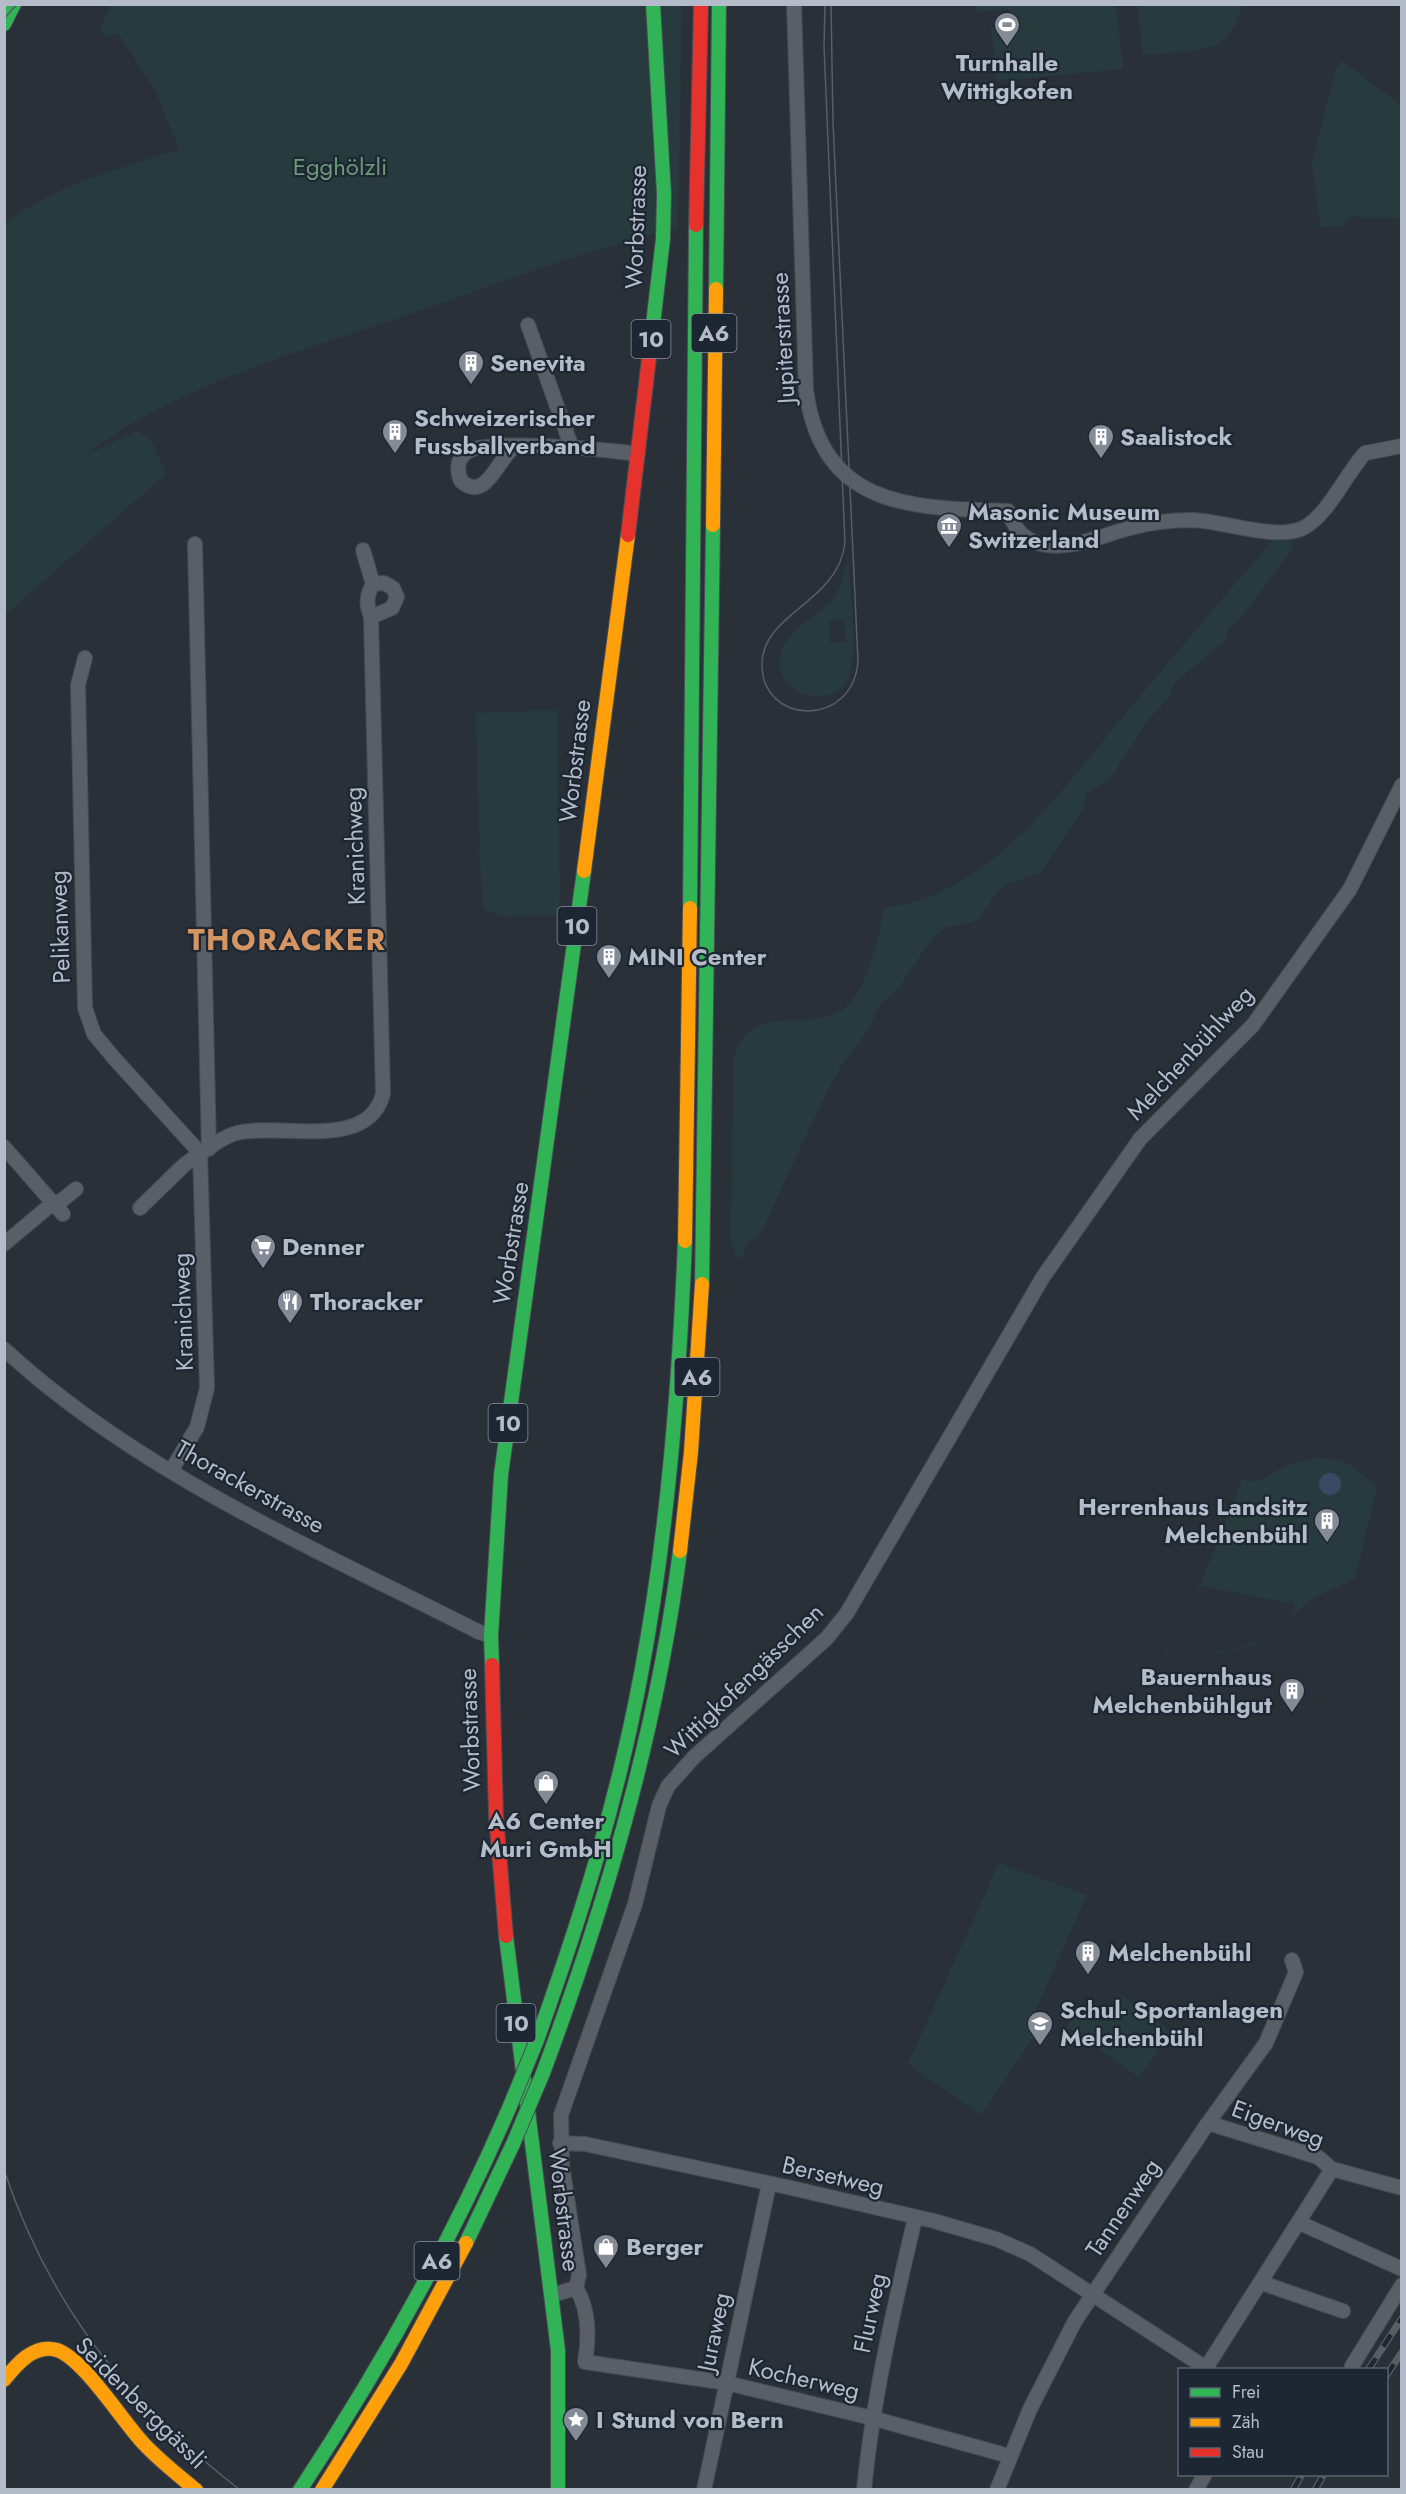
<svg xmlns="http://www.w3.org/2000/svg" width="1406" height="2494" viewBox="0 0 1406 2494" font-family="Jost,sans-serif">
<rect width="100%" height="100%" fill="#2a3038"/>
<g fill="#273a3e" fill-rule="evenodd">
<path d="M105,5H682L678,229C585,249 495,285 405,316C299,352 176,385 86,455L138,431L151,440L166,474L5,615V224C55,184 119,169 179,149L155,90L118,33L107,37L101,31L104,19L111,10Z"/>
<polygon points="976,5 1116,5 1123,69 997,81 991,27 1010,24 1009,9 977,12"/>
<path d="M1137,5V4L1243,5C1239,16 1235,29 1226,38C1207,55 1167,52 1143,55Z"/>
<path d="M1342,61L1401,105V219C1385,215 1370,220 1353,216L1342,226L1320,227L1312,162L1336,69Z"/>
<path d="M1273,533L1286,535L1294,547L1244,614L1229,628L1224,642L1175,682L1168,699L1148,720L1110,779L1086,794L1084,808L1041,873L1008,884L997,892L979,919L967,924L946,927L931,940L900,986L880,1005L868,1030L842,1065L823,1100L759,1237L749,1241L742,1258L736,1256L731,1238V1211L734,1057C750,997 813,1037 847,1006C867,989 880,933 884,908C990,896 1062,789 1126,713C1174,656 1221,599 1271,543Z"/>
<path d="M848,554C849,583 859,652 849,677C836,710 778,697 780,662C781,632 813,620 831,601C842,589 845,570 848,554ZM844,620L846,642L830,643L829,621Z"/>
<polygon points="557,710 560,915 505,917 484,910 480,866 476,713"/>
<path d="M1316,1458C1347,1458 1355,1467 1377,1487L1355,1579L1312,1599L1276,1630L1252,1646L1224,1653H1166L1200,1586L1242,1479L1256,1482L1286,1466ZM1201,1586L1295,1604L1292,1616C1244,1656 1227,1653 1166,1652Z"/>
<polygon points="999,1863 1087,1895 1035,2012 1045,2020 981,2115 908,2064"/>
<polygon points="1121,1995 1172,2032 1139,2077 1067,2027 1082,2007 1102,2021"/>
</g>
<circle fill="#384963" cx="1330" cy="1484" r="11"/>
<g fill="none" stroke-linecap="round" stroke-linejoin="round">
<defs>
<g id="street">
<path d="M794,4L806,390C822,508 911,508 1008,511C1015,530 1025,542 1046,545C1075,549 1103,535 1130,528C1151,522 1172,520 1193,520C1224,521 1279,542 1305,527C1329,513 1346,474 1365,453L1402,446"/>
<polyline points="528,325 572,448"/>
<path d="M514,447C497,460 486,503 461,481C457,471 456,459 467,452C487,438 609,450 638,454"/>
<polyline points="195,544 209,1149"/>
<polyline points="363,550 373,584"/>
<polyline points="85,658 78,685 85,1008 94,1034 114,1058 200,1153 183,1166 140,1208"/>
<polyline points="4,1147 53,1203 4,1244"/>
<polyline points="63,1214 53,1203 61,1201 76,1189"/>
<path d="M4,1349C138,1473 318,1550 479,1632L491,1636"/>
<path d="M171,1471L197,1427L207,1388L200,1153C212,1147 223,1136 237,1133C281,1122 368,1152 383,1094L371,617L392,608L397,597L393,588L384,583L373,584C366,596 366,604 371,617"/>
<polyline points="1208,2123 1318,2157 1332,2169 1402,2188"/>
<polyline points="560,2143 585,2144 787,2187 934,2221 996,2239 1030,2254 1206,2368"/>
<polyline points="1300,2223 1402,2269"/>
<polyline points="1262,2283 1343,2311"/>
<path d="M576,2288C589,2309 589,2338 585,2362L727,2383L872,2418L1009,2456"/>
<polyline points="552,2295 576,2288 579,2275 562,2165 561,2115 635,1904 659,1806 668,1786 694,1757 827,1638 847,1613 1043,1277 1140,1139 1253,1025 1350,889 1402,785"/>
<polyline points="1352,2366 1402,2285"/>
<polyline points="1209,2370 1206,2368 1332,2169"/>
<polyline points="704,2490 769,2184"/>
<path d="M864,2490C873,2397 894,2308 915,2218"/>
<polyline points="997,2490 1030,2409 1075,2321 1208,2123 1266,2043 1296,1972 1292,1960"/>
<polyline points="1196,2490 1205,2474"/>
</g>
<g id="fast">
<polyline points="4,24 14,4"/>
<polyline points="716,289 719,4"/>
<polyline points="652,333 663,239 664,194 653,4"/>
<polyline points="690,908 696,225"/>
<polyline points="702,1284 713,525"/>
<polyline points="492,1665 491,1636 501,1475 584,871"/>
<polyline points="506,1936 558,2350 558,2490"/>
<path d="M537,2040C580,1920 618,1799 641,1674C668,1531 679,1386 685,1241"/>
<path d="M543,2073C606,1904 657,1730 680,1551"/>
<polyline points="466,2243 513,2144"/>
<path d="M300,2490C381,2367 452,2241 510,2106"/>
</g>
<g id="slow">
<polyline points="713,525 716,289"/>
<polyline points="584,871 628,535"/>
<polyline points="685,1241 690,908"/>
<polyline points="680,1551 691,1452 702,1284"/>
<path d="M4,2380C16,2365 34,2343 57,2350C84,2359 123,2422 144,2444C160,2461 178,2475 196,2490"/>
<polyline points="322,2490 401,2364 466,2243"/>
</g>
<g id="jam">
<polyline points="696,225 701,4"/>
<polyline points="628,535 652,333"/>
<polyline points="492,1665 496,1816 506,1936"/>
</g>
</defs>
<use href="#street" stroke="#484c53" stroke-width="16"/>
<use href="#fast" stroke="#484c53" stroke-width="16"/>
<use href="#slow" stroke="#484c53" stroke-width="16"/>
<use href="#jam" stroke="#484c53" stroke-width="16"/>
<use href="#street" stroke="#5a5e66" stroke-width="14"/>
<use href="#fast" stroke="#30b455" stroke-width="14"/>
<use href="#slow" stroke="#ff9f0a" stroke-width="14"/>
<use href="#jam" stroke="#e5322d" stroke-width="14"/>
<g stroke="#595d64" stroke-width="1.5">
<path d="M825,4L824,46L845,543C838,603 762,613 762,664C761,725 853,729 858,661L833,122L831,4"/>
<polyline points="4,19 17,4"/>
<path d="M4,2170C50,2307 127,2402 240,2490"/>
</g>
<defs>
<g id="rail">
<polyline points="1368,2370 1402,2318"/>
<polyline points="1386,2376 1402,2352"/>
<polyline points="1293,2490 1302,2474"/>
<polyline points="1315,2490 1324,2474"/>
</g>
</defs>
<use href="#rail" stroke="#595d64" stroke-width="7"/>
<use href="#rail" stroke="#1d2633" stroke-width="4.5" stroke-dasharray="14" stroke-linecap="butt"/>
<defs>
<g id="fast-bridge">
<polyline points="510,2106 537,2040"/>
<polyline points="513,2144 543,2073"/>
</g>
</defs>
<use href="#fast-bridge" stroke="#474c53" stroke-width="16" stroke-linecap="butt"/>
<use href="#fast-bridge" stroke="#30b455" stroke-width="14"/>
</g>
<defs>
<symbol id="stadium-pin" viewBox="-11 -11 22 30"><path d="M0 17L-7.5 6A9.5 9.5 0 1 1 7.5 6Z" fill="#848b96" stroke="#1d2633"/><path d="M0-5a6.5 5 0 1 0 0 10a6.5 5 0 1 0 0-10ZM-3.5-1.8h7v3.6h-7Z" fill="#fff"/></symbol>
<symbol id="building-pin" viewBox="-11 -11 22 30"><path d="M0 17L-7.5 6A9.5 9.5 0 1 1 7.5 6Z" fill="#848b96" stroke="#1d2633"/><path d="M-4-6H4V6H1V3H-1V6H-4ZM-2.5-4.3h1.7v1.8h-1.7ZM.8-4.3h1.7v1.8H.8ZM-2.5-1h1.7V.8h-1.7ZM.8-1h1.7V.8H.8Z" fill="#fff"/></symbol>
<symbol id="museum-pin" viewBox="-11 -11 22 30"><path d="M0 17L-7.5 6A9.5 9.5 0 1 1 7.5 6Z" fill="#848b96" stroke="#1d2633"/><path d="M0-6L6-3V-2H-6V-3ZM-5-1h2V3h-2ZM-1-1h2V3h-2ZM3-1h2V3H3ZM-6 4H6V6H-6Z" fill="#fff"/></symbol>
<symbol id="supermarket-pin" viewBox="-11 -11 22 30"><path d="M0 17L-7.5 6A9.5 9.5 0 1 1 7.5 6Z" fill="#848b96" stroke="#1d2633"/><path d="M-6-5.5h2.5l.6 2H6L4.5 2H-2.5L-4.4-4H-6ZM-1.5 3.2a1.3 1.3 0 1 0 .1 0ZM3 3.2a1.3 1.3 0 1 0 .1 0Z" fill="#fff"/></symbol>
<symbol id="restaurant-pin" viewBox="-11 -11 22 30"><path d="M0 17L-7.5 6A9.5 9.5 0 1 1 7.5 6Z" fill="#848b96" stroke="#1d2633"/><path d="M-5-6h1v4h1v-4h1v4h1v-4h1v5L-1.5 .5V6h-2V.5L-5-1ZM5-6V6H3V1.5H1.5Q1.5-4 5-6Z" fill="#fff"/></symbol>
<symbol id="shop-pin" viewBox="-11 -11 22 30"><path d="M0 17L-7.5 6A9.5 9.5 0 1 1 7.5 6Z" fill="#848b96" stroke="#1d2633"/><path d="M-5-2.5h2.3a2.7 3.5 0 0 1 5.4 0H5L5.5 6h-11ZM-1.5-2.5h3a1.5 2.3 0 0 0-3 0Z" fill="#fff"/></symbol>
<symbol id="school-pin" viewBox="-11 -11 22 30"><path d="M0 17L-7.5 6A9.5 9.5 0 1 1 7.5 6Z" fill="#848b96" stroke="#1d2633"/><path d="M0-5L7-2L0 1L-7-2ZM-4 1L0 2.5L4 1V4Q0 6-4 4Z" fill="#fff"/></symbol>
<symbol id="sight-pin" viewBox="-11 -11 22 30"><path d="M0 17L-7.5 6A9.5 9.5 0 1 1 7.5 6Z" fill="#848b96" stroke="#1d2633"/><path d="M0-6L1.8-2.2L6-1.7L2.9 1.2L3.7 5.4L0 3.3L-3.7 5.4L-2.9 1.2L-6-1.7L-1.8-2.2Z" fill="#fff"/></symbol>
</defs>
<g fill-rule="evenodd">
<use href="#stadium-pin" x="992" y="10" width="30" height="40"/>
<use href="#building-pin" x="456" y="348" width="30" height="40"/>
<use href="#building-pin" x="380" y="417" width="30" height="40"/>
<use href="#building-pin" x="1086" y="422" width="30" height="40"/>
<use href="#museum-pin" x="934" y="511" width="30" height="40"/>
<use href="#building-pin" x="594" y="942" width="30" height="40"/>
<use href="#supermarket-pin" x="248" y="1232" width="30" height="40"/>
<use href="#restaurant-pin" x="275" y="1287" width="30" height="40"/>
<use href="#building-pin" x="1312" y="1506" width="30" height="40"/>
<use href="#building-pin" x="1277" y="1676" width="30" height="40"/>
<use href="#shop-pin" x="531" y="1768" width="30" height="40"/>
<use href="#building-pin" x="1073" y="1938" width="30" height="40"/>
<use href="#school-pin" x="1025" y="2009" width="30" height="40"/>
<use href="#shop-pin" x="591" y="2232" width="30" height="40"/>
<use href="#sight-pin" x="561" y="2405" width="30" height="40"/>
</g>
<g text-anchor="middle" stroke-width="4.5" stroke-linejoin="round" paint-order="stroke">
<g fill="#1d2633" stroke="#878f9c" stroke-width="1.5">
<rect x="691.5" y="314" width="45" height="38" rx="4.5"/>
<rect x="631.5" y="320" width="39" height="38" rx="4.5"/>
<rect x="557.5" y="907" width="39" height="38" rx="4.5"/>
<rect x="674.5" y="1358" width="45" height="38" rx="4.5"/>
<rect x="488.5" y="1404" width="39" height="38" rx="4.5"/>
<rect x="496.5" y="2004" width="39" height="38" rx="4.5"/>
<rect x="414.5" y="2242" width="45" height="38" rx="4.5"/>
</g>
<g font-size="22" font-weight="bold" fill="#b4bcc9">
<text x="714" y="341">A6</text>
<text x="651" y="347">10</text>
<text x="577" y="934">10</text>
<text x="697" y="1385">A6</text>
<text x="508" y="1431">10</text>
<text x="516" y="2031">10</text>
<text x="437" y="2269">A6</text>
</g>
<g font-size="24" font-weight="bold" fill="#b4bcc9" stroke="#1d2633" text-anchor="start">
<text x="1007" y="71" text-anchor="middle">Turnhalle<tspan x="1007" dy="28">Wittigkofen</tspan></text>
<text x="490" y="371">Senevita</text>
<text x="414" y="426">Schweizerischer<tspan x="414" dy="28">Fussballverband</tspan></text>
<text x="1120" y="445">Saalistock</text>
<text x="968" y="520">Masonic Museum<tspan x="968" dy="28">Switzerland</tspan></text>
<text x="628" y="965">MINI Center</text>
<text x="282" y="1255">Denner</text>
<text x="310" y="1310">Thoracker</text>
<text x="1308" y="1515" text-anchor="end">Herrenhaus Landsitz<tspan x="1308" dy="28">Melchenbühl</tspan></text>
<text x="1272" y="1685" text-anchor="end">Bauernhaus<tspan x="1272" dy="28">Melchenbühlgut</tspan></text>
<text x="546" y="1829" text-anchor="middle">A6 Center<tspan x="546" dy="28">Muri GmbH</tspan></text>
<text x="1108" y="1961">Melchenbühl</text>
<text x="1060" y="2018">Schul- Sportanlagen<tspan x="1060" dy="28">Melchenbühl</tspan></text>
<text x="626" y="2255">Berger</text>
<text x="596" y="2428">I Stund von Bern</text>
</g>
<g font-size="24" fill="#6b9a76" stroke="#1d2633">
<text x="340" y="175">Egghölzli</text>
</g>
<g font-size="24" fill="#b4bcc9" stroke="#1d2633">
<text transform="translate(636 227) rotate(-88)" y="8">Worbstrasse</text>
<text transform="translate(783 338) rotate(-93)" y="8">Jupiterstrasse</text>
<text transform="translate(575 761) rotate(-83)" y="8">Worbstrasse</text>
<text transform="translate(355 846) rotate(-92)" y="8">Kranichweg</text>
<text transform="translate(60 927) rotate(-92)" y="8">Pelikanweg</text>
<text transform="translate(1190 1053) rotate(-47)" y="8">Melchenbühlweg</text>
<text transform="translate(511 1243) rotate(-81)" y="8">Worbstrasse</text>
<text transform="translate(183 1312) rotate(-92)" y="8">Kranichweg</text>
<text transform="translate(250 1487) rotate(29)" y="8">Thorackerstrasse</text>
<text transform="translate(744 1681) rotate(-44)" y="8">Wittigkofengässchen</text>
<text transform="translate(470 1730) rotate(-92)" y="8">Worbstrasse</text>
<text transform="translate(1278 2124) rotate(20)" y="8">Eigerweg</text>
<text transform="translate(833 2176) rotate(13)" y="8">Bersetweg</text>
<text transform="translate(1123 2208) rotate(-56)" y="8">Tannenweg</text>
<text transform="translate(564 2210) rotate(83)" y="8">Worbstrasse</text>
<text transform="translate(870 2313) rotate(-78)" y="8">Flurweg</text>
<text transform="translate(714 2332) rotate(-78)" y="8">Juraweg</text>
<text transform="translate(804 2379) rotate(13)" y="8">Kocherweg</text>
<text transform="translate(141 2403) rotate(45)" y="8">Seidenberggässli</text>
</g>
<g font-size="30" font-weight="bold" letter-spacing="1.5" fill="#d59563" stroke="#1d2633">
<text x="287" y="950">THORACKER</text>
</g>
</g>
<rect width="1406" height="2494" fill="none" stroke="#b4bcc9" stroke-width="12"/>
<rect x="1178" y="2368" width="210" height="108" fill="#1d2633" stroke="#59626f" stroke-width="1.5"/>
<rect x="1190" y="2388" width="30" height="9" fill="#30b455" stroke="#59626f" stroke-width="1.5"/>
<text x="1232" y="2398" font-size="18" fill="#b4bcc9">Frei</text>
<rect x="1190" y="2418" width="30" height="9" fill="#ff9f0a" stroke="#59626f" stroke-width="1.5"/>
<text x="1232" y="2428" font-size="18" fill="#b4bcc9">Zäh</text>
<rect x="1190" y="2448" width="30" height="9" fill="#e5322d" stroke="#59626f" stroke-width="1.5"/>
<text x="1232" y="2458" font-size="18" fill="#b4bcc9">Stau</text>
</svg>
